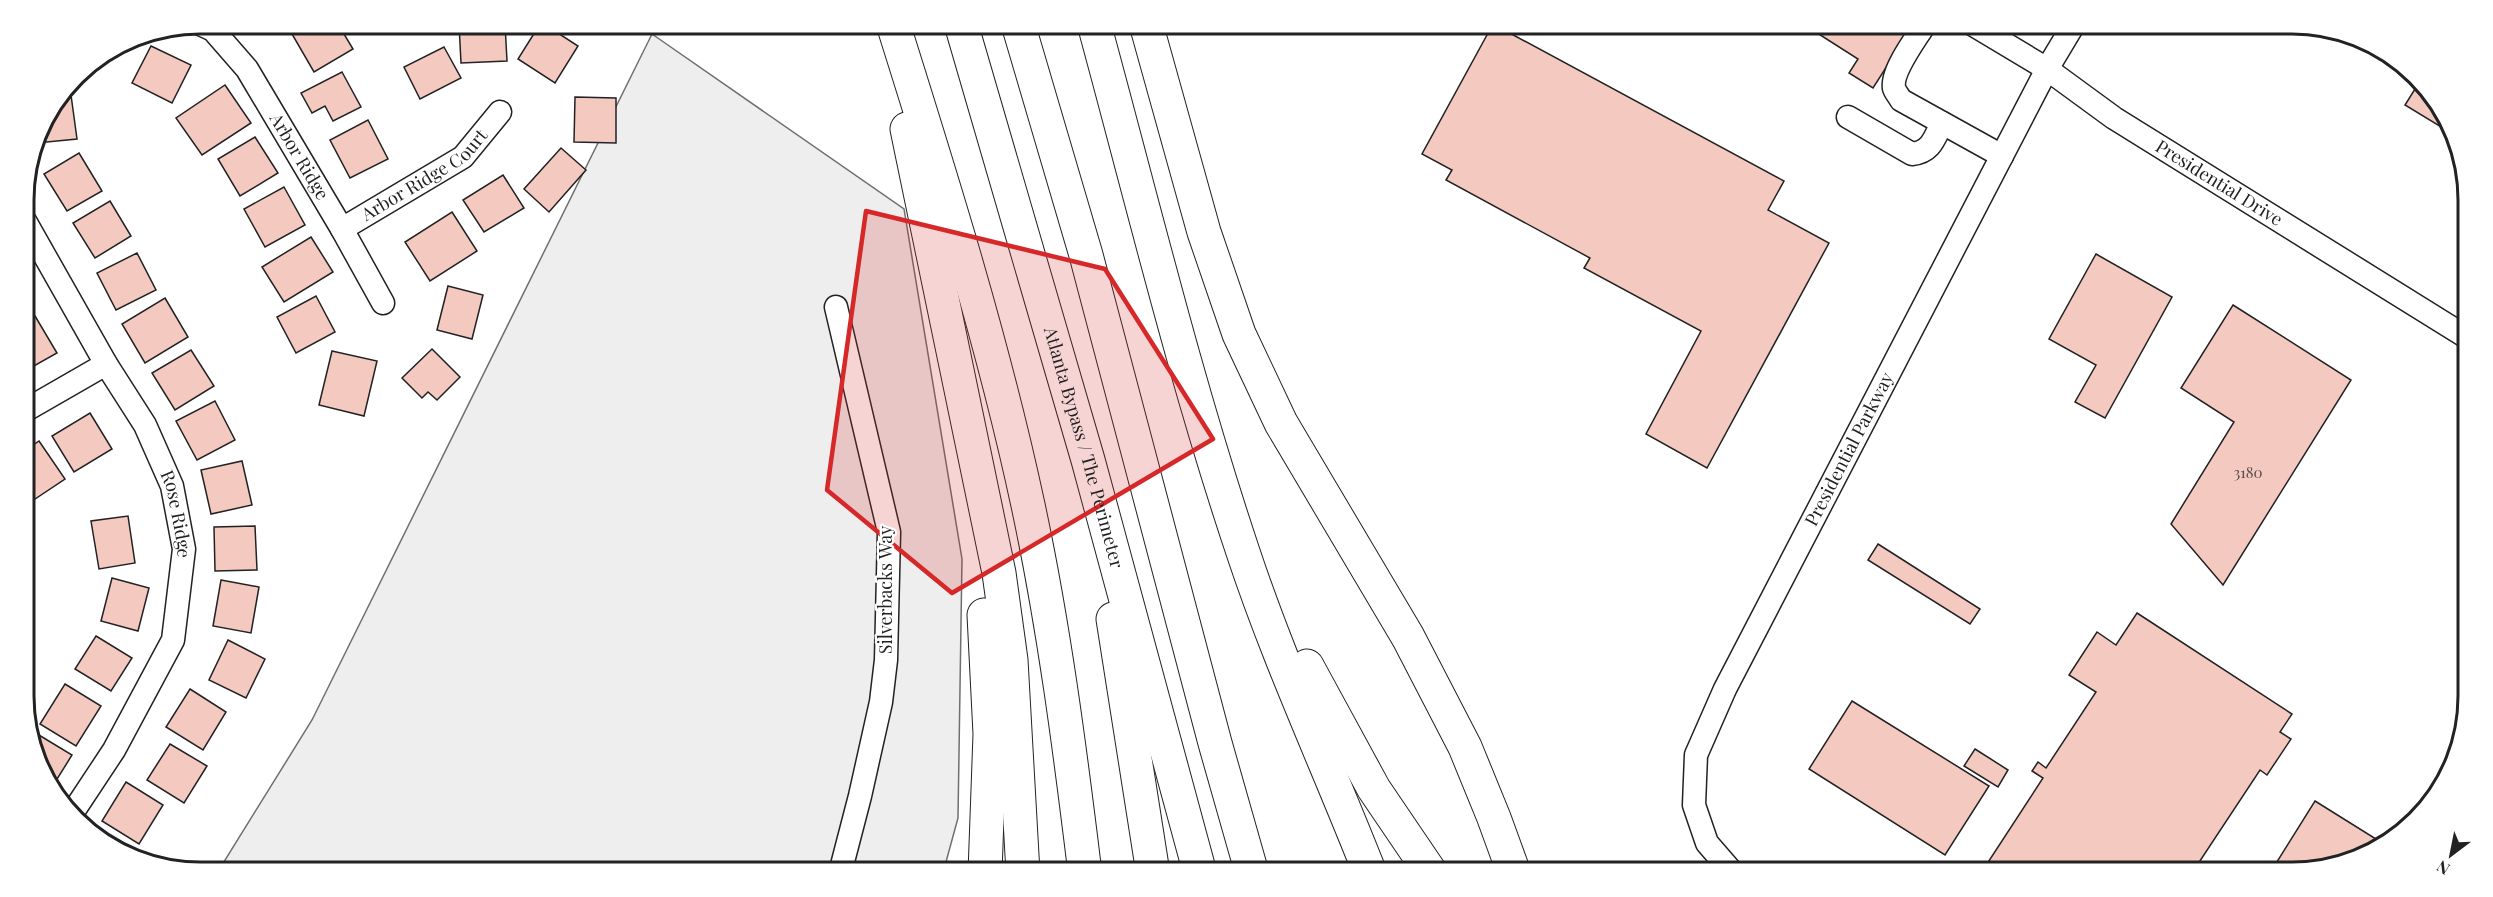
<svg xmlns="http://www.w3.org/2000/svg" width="2493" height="897" viewBox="0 0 2493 897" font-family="'Playfair Display',serif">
<rect width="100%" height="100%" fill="#fff"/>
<polygon fill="#eee" stroke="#6f6f6f" stroke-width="1.5" points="652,34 904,209 962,559 958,818 943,873 217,873 312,720"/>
<g fill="#f3c9c0" stroke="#222" stroke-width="1.5">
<polygon points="310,24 338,24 353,49 314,72 292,34"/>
<polygon points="459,24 505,24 507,61 461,63"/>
<polygon points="540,24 544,24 578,46 555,83 518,59"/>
<polygon points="1493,24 1784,181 1768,210 1829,243 1707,468 1646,434 1701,331 1584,268 1590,258 1446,180 1452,170 1422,154"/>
<polygon points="1803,24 1914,24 1873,88 1849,73 1858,59"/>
<polygon points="151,46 191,65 172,103 132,83"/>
<polygon points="444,47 461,78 420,99 404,67"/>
<polygon points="342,72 361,107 333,121 325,106 312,113 301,93"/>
<polygon points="2420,81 2426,84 2446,130 2405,105"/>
<polygon points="225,85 251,123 202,155 176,118"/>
<polygon points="71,95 77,139 37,143 42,122 62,96"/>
<polygon points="575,97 616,98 616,143 574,142"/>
<polygon points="368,120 388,159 350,178 330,140"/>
<polygon points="255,137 278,173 240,196 218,159"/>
<polygon points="561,148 586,170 549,212 524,189"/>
<polygon points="79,153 102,191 67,211 44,174"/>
<polygon points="503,175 524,208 484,232 463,200"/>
<polygon points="284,187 305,225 265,247 244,209"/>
<polygon points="110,201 131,236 95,258 73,223"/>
<polygon points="452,212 477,251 430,281 405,242"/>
<polygon points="311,237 333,272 284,302 262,267"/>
<polygon points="137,253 156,290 116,310 97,273"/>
<polygon points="2096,254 2172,297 2105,418 2075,402 2096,365 2049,339"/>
<polygon points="448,286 483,295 472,339 437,330"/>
<polygon points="316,296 335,332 296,353 277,317"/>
<polygon points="165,298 188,337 145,363 122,324"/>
<polygon points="2233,305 2351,380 2223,585 2171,524 2234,422 2181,388"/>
<polygon points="35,316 57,353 25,371 25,322"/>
<polygon points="432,349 460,377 437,400 428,392 422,398 402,378"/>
<polygon points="191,350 214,386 175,410 152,373"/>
<polygon points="332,351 377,361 364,416 319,405"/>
<polygon points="215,401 235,440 197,460 176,421"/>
<polygon points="90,413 112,449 74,472 52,436"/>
<polygon points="39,441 65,479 29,503 26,499 26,450"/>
<polygon points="242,461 252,505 211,514 201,470"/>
<polygon points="128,516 135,563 99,569 91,521"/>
<polygon points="255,526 257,570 215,571 214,527"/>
<polygon points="1878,544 1980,609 1970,624 1868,560"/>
<polygon points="112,578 149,588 138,631 101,621"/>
<polygon points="221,580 259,587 251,633 213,626"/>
<polygon points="2137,613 2292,714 2280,732 2291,739 2267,775 2260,770 2192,873 1981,873 2043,778 2032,771 2038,762 2046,768 2096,692 2069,675 2097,632 2116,645"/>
<polygon points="96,636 132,658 111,691 75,669"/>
<polygon points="228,640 265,659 246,698 209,680"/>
<polygon points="65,684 101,706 76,746 40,724"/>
<polygon points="190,689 226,712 203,750 166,727"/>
<polygon points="1852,701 1989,786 1945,855 1809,769"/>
<polygon points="29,729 72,755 54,784 27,731"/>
<polygon points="170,744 207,766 184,803 147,780"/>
<polygon points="1975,749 2008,770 1998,787 1964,766"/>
<polygon points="126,782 163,805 139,844 102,821"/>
<polygon points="2315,801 2384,844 2350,864 2304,873 2270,873"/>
</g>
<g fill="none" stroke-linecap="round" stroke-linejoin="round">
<defs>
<g id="minor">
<path id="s1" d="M200,24L213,30L247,69L342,229L383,303"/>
<path d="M1925,24C1916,39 1891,71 1894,88C1895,92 1899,96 1901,100L2002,156"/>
<path id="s2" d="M1972,24L2047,69L2114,118L2468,338"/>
<path d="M1848,117L1912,154C1931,152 1934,139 1942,123"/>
<path id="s3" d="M25,221L106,364L145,425L172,486L184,549L173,640L114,750L71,815"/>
<path id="s4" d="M342,229L463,157L500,112"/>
<polyline points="836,307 889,532 886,660 881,702 860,796 840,873"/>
<polyline points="26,410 106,364"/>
<path id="s5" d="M1733,873L1707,843L1694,805L1696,755L1725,689L2047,69L2074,24"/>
</g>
<g id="highway">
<path d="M893,24C943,183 993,342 1028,505C1054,626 1070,750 1085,873"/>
<path id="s6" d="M961,24L1088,460L1200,873"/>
<polyline points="1018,24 1086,255 1215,743 1252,873"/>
<path d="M1094,24C1142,200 1185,379 1243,552C1279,661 1328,766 1370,873"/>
<polyline points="1146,24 1204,232 1239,334 1281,423 1408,637 1465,747 1494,818 1514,873"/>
<polyline points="907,129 999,573 1011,660 1023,873"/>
<polyline points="984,615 990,734 985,873"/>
<polyline points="1113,619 1153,873"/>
<polyline points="1307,666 1374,789 1431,873"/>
</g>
</defs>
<use href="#minor" stroke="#222" stroke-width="25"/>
<use href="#highway" stroke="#222" stroke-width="35"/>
<use href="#minor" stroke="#fff" stroke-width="22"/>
<use href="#highway" stroke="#fff" stroke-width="33"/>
</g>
<path fill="#d62828" fill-opacity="0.2" stroke="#d62828" stroke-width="4.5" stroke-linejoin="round" d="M866,211L1105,269L1213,439L952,593L827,490Z"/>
<g text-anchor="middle" stroke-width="4.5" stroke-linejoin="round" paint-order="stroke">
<g font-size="15" fill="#564c4a">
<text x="2248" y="478">3180</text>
</g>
<g font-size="18" fill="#222" stroke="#fff">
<text dy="6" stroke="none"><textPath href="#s1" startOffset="168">Arbor Ridge</textPath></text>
<text dy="6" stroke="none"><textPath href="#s4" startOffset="99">Arbor Ridge Court</textPath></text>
<text dy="6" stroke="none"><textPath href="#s2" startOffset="294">Presidential Drive</textPath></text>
<text dy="6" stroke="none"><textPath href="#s6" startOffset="441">Atlanta Bypass / The Perimeter</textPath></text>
<text dy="6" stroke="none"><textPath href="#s5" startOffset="472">Presidential Parkway</textPath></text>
<text dy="6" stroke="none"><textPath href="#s3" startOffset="332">Rose Ridge</textPath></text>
<text transform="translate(886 590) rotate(-90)" y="6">Silverbacks Way</text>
</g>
</g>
<path d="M0 0H2493V897H0ZM200 34H2292A166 166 0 0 1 2458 200V696A166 166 0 0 1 2292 862H200A166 166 0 0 1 34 696V200A166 166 0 0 1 200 34Z" fill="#fff" fill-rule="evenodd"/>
<path fill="none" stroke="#222" stroke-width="3" d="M200 34H2292A166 166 0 0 1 2458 200V696A166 166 0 0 1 2292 862H200A166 166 0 0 1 34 696V200A166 166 0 0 1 200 34Z"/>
<g transform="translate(2451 855) rotate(212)" stroke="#ffffff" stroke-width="4.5" paint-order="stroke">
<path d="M0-4.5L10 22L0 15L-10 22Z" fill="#222222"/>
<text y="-9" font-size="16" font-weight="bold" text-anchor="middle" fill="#222222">N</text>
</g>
</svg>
